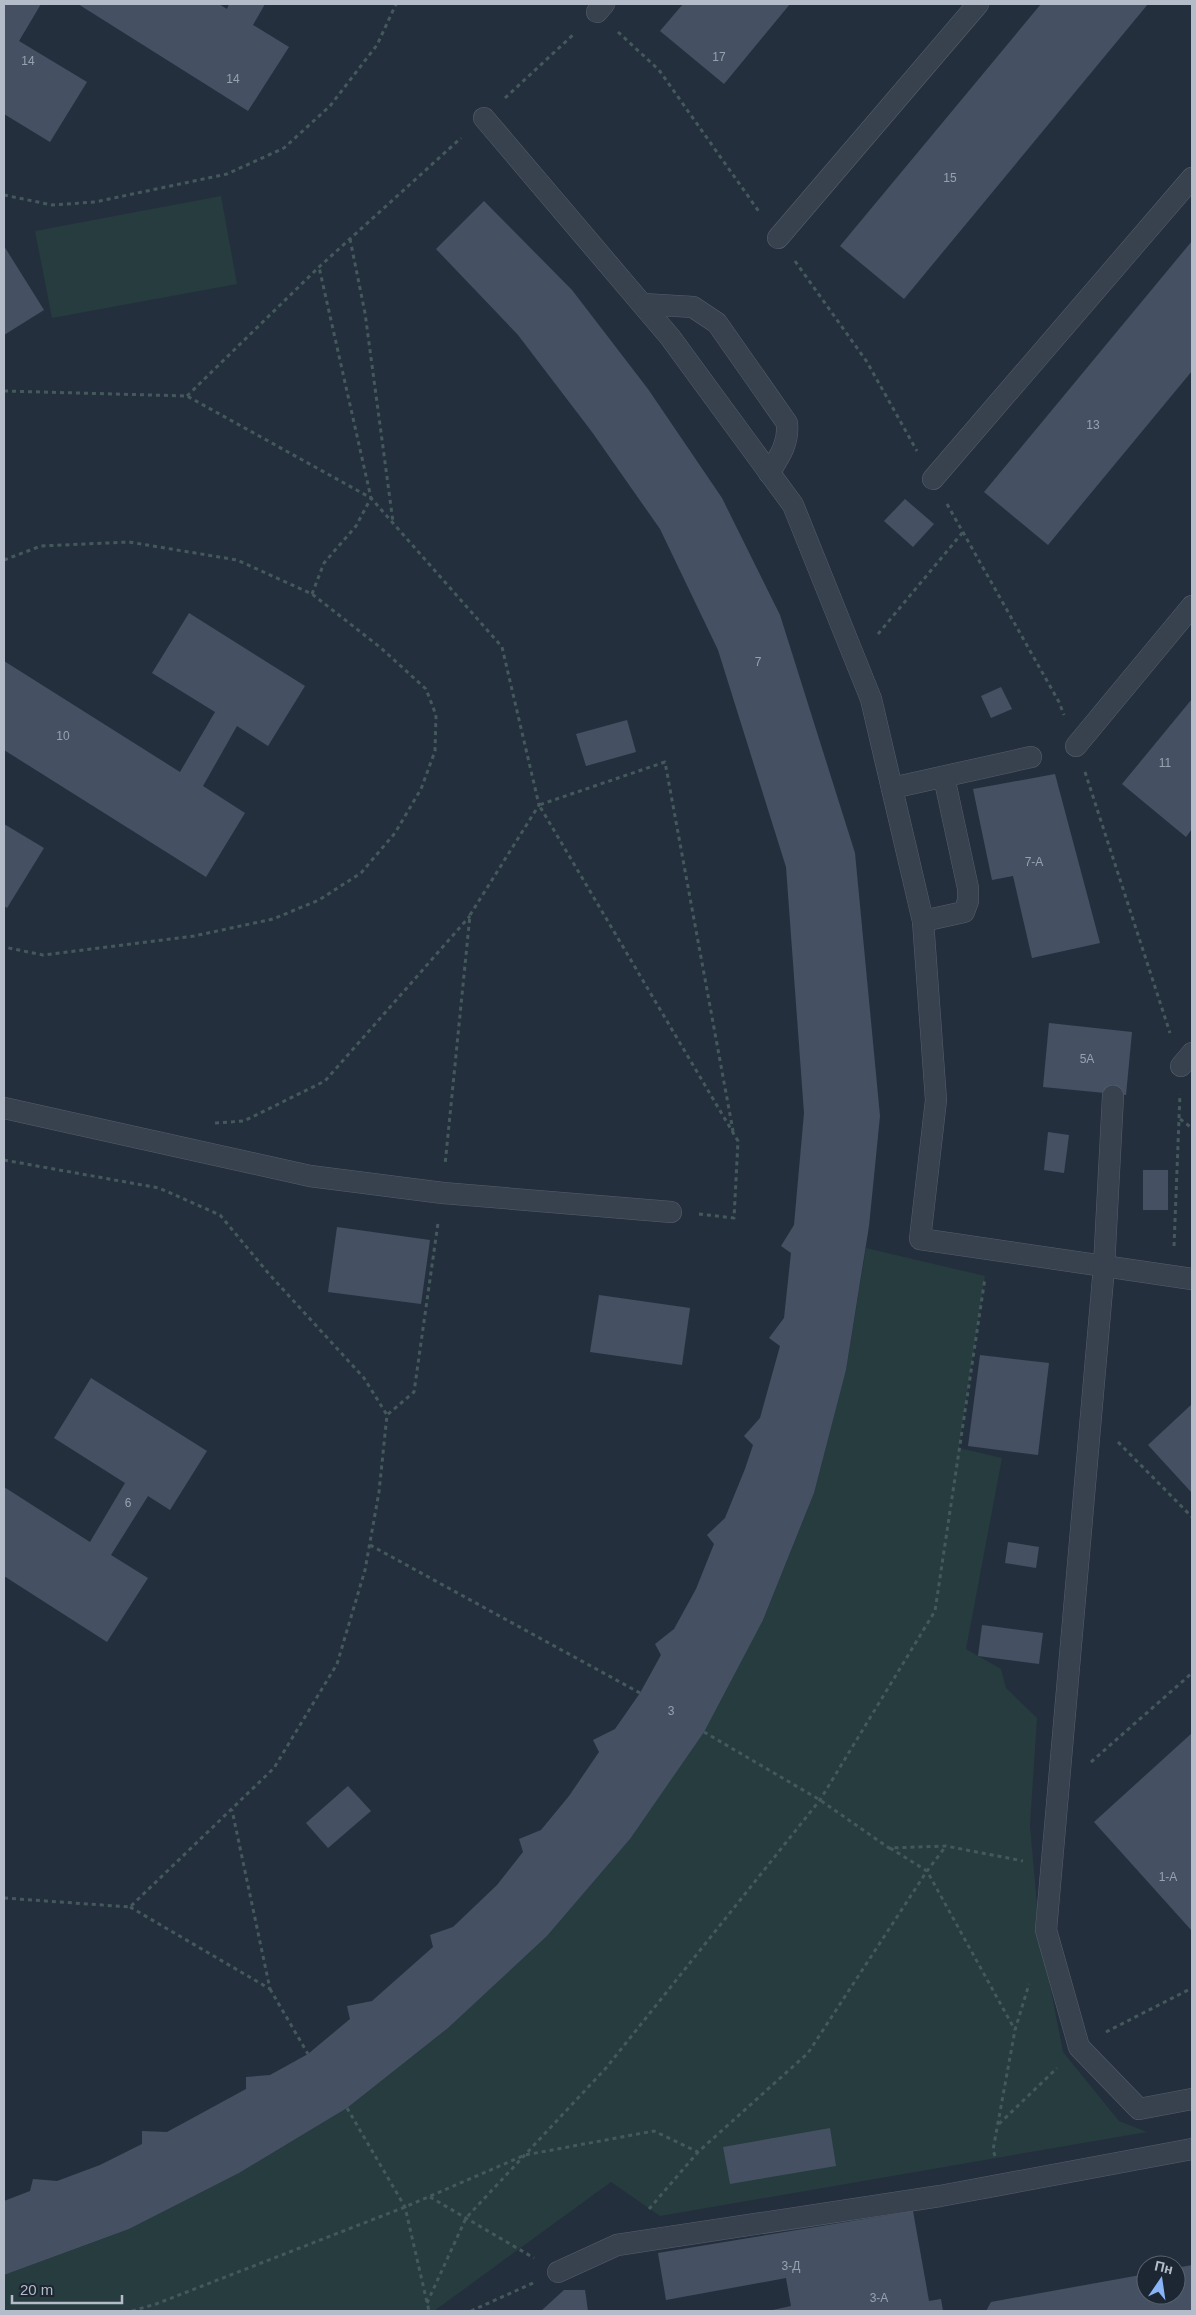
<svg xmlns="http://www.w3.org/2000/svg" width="1196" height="2315" viewBox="0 0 1196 2315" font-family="Arial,sans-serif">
<rect width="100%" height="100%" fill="#242f3e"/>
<g fill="#263c3f">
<polygon points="221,196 237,284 52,318 35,231"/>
<polygon points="866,1248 985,1276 959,1448 1002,1458 966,1649 1001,1669 1006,1688 1037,1718 1030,1825 1039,1929 1063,2052 1119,2121 1147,2132 660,2216 611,2182 434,2311 4,2311 4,2275 129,2229 239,2173 347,2108 448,2028 547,1936 630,1839 763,1620 814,1493 846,1370"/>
</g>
<g fill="#455162">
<polygon points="4,4 41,4 19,41 87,82 50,142 4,114"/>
<polygon points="78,4 219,4 227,9 229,4 265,4 253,25 289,47 248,111"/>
<polygon points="683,4 790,4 724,84 660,31"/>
<polygon points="1041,4 1148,4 904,299 840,246"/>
<polygon points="484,201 572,290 648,389 722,498 780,615 855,853 880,1116 869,1226 846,1370 814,1493 763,1620 704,1732 630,1839 547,1936 448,2028 347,2108 239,2173 129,2229 4,2275 4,2201 30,2191 33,2179 57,2181 100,2165 142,2144 142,2131 167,2132 246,2089 246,2077 270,2075 308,2054 350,2019 347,2006 372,2001 433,1947 430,1935 453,1927 497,1885 523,1852 519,1839 541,1830 569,1796 599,1752 593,1740 615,1729 640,1693 661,1655 655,1644 674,1629 696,1589 714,1544 707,1535 725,1518 745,1469 753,1445 744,1436 760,1418 780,1346 769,1338 784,1318 791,1253 781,1246 794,1225 804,1113 786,867 718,650 660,529 592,432 518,335 436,249"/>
<polygon points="1192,241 1192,371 1048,545 984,492"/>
<polygon points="4,246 44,310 4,335"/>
<polygon points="905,499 934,524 913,547 884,521"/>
<polygon points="189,613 305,686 268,746 237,726 203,786 245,813 206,877 4,750 4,661 180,772 215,712 152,673"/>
<polygon points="1001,687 1012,709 991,718 981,696"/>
<polygon points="1192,699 1192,829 1186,837 1122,784"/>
<polygon points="627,720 636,752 586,766 576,734"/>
<polygon points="1055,774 1100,943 1032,958 1013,876 992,880 973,789"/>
<polygon points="4,824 44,848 7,908 4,906"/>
<polygon points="1049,1023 1132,1032 1126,1095 1043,1087"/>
<polygon points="1048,1132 1069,1135 1064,1173 1044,1170"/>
<rect x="1143" y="1170" width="25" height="40"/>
<polygon points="337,1227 430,1240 421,1304 328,1292"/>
<polygon points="599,1295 690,1308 682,1365 590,1352"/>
<polygon points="980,1355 1049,1363 1038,1455 968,1446"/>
<polygon points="91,1378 207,1451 170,1510 148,1496 111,1555 148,1578 107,1642 4,1576 4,1487 90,1542 125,1483 54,1438"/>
<polygon points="1192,1404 1192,1493 1148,1445"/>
<polygon points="1008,1542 1039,1547 1036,1568 1005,1563"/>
<polygon points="982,1625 1043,1633 1039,1664 978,1656"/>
<polygon points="1192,1733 1192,1931 1094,1822"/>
<polygon points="348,1786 371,1811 328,1848 306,1823"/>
<polygon points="830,2128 836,2166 730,2184 723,2147"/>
<polygon points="913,2211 929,2301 941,2299 943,2311 768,2311 791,2306 786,2278 666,2300 658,2253"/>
<polygon points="1192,2265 1192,2311 986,2311 991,2302 1146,2274 1146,2295 1176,2295 1176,2268"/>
<polygon points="564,2290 585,2290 588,2311 541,2311"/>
</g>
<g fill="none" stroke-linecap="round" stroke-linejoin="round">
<defs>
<g id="lane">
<polyline points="597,12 604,4"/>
<polyline points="484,118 670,337 793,505 871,699 923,921 936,1100 920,1239 1192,1279"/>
<polyline points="778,238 978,4"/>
<path d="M643,304L693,307L717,323L787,423C789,443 780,456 769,473"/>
<polyline points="933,479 1192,178"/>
<polyline points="1076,746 1192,606"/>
<polyline points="892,788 1031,757"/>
<polyline points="923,921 964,912 968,901 968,888 944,777"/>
<polyline points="1181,1066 1192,1053"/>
<polyline points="1113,1096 1104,1267 1046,1930 1079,2047 1139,2109 1192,2099"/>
<polyline points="4,1108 310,1176 443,1193 671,1212"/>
<polyline points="558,2272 617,2245 940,2196 1192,2149"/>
</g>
</defs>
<use href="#lane" stroke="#565f6c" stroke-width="22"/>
<g stroke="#44595c" stroke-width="3" stroke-dasharray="4 4" stroke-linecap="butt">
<polyline points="618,32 659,70 760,213"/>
<polyline points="505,98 575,33"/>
<polyline points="4,195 52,205 95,202 227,174 284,148 330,106 377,45 396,4"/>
<polyline points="350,239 365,313 393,522"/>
<polyline points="795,261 867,362 917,451"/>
<polyline points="4,391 187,396 371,498 502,647 539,805 470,915 445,1165"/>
<polyline points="187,396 319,267 461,138"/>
<polyline points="947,504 1059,702 1064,715"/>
<polyline points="4,560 41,546 129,542 237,560 312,594 381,648 426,689 436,715 435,751 421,789 395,833 361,873 319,900 273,919 194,936 43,955 4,947"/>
<polyline points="312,594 324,563 356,526 371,498 319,267"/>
<polyline points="878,634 963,532"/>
<polyline points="1085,772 1170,1033"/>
<polyline points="1180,1119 1192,1128"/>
<polyline points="215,1123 244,1121 325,1081 470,916"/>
<polyline points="4,1160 159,1188 220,1215 269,1274 364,1378 387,1415"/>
<polyline points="699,1214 734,1218 738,1141 539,805 665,762 733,1131"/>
<polyline points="1174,1246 1180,1094"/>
<polyline points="1118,1442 1192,1517"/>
<polyline points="370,1545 640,1693"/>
<polyline points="704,1732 820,1800 889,1848 946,1846 1023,1861"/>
<polyline points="1091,1762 1192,1673"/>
<polyline points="890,1848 927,1871 1015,2030"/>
<polyline points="4,1898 130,1907 274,1768 337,1664 365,1570 379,1492 387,1415 414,1392 438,1223"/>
<polyline points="130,1907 270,1989 232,1810"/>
<polyline points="270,1989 308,2054"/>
<polyline points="1106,2032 1192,1988"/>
<polyline points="347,2108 405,2207 429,2311"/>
<polyline points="999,2124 1057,2068"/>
<polyline points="995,2156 993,2150 1015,2030 1029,1984"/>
<polyline points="430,2197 534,2258"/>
<polyline points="649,2209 698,2152 808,2053 927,1871 946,1846"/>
<polyline points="427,2303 466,2218 606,2068 820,1800 935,1611 985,1278"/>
<polyline points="132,2311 156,2304 405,2207 525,2155 654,2131 698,2152"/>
<polyline points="471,2311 533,2283"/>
</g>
<use href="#lane" stroke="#38414e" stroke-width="21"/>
</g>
<g text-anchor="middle" stroke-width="4" stroke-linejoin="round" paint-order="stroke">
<g font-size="12" fill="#98a1af">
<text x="719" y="61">17</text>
<text x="28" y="65">14</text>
<text x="233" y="83">14</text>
<text x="950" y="182">15</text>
<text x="1093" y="429">13</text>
<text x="758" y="666">7</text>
<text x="63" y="740">10</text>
<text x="1165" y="767">11</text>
<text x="1034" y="866">7-А</text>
<text x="1087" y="1063">5А</text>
<text x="128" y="1507">6</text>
<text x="671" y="1715">3</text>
<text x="1168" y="1881">1-А</text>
<text x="791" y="2270">3-Д</text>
<text x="879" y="2302">3-А</text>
</g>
</g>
<rect width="1196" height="2315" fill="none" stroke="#b4bcc9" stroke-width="10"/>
<g transform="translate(1161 2280) rotate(13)"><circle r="24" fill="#1d2633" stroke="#59626f"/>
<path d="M0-4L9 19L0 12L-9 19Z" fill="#8ab4f8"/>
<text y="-8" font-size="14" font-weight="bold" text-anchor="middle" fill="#b4bcc9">Пн</text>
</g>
<path d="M12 2295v8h110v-8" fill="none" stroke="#b4bcc9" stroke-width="2.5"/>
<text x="20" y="2295" font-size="15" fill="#b4bcc9" stroke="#1d2633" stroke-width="4" paint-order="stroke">20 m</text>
</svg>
